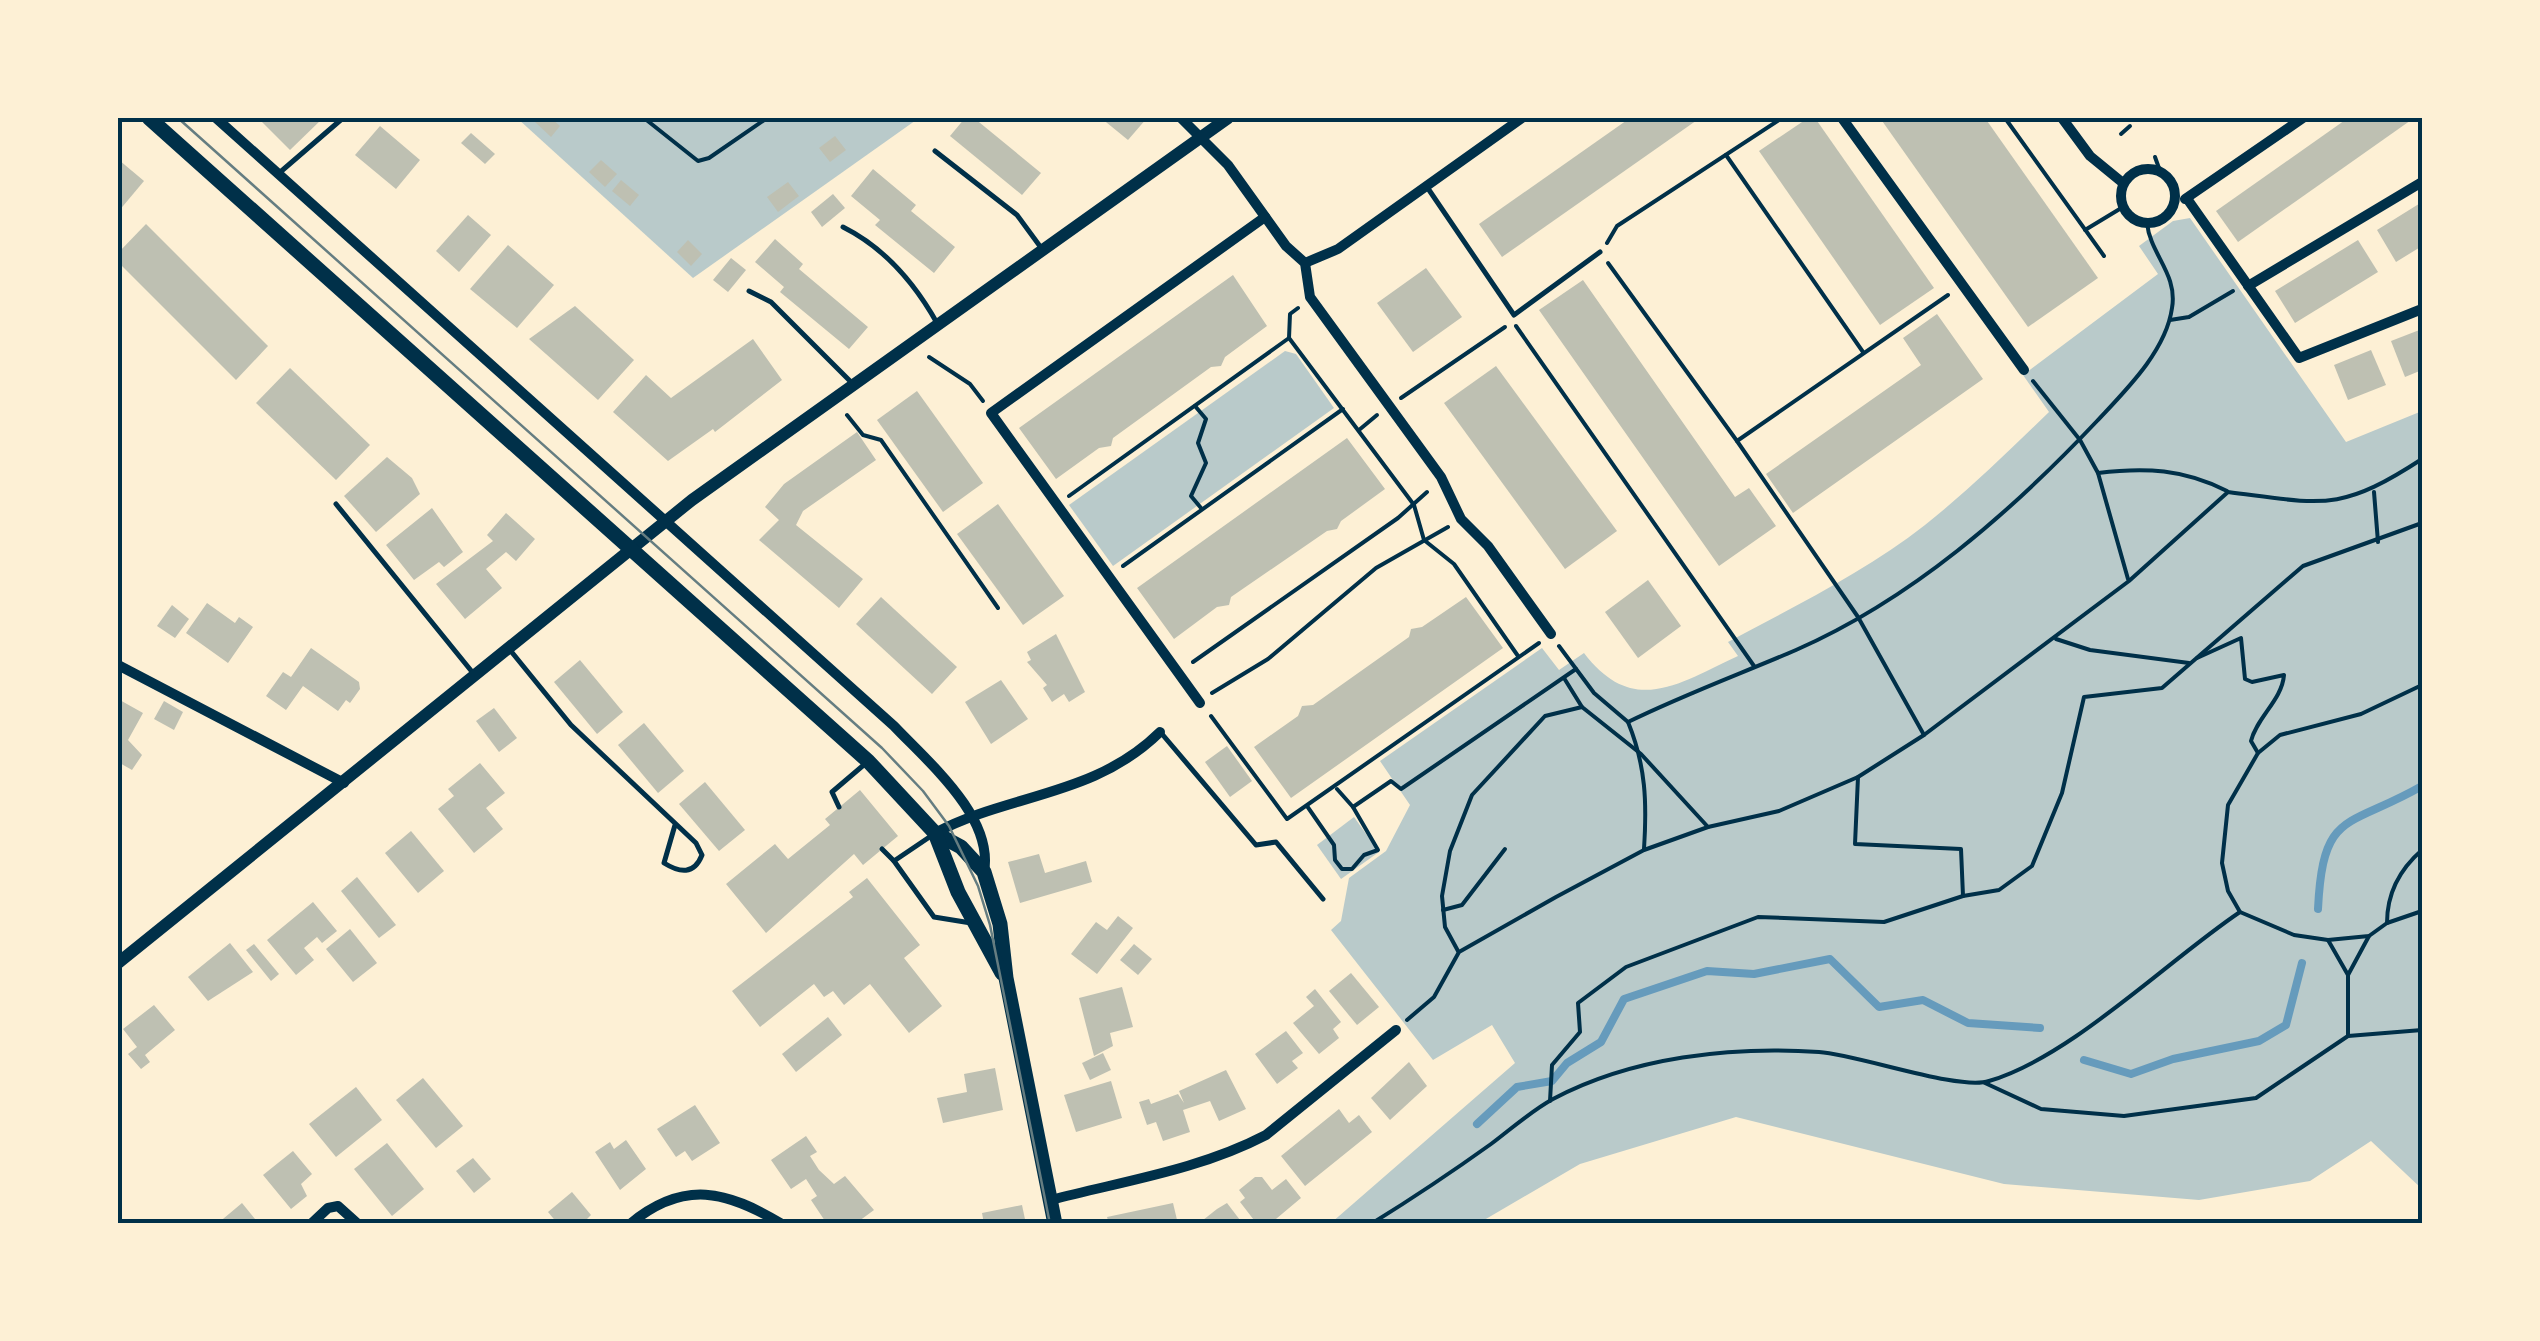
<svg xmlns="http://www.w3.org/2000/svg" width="2540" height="1341" viewBox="0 0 2540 1341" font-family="Signika,sans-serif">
<rect width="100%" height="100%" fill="#fdf0d5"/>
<g fill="#b9caca">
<polygon points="517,118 919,118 693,278"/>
<path d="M2190,218L2346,442L2422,411V1189L2371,1141L2310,1181L2199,1200L2004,1184L1736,1117L1580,1164L1479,1223H1331L1515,1063L1492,1025L1433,1060L1331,930L1341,921L1349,878L1386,851L1410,805L1380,761L1542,648L1559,670L1584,653C1633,717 1678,684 1738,656L1728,642C1795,606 1865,572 1925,525C1969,490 2009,451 2049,412L2023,375L2158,274L2139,246L2173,221Z"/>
<polygon points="1285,351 1296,354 1334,408 1113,566 1069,505"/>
<polygon points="1354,817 1379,852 1341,879 1317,845"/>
</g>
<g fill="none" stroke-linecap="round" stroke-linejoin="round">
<g stroke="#669bbc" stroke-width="8">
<path d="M2318,909C2323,809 2347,829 2422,786"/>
<polyline points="2084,1060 2131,1074 2173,1059 2259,1041 2286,1025 2302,963"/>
<polyline points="1477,1124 1517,1087 1552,1081 1567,1063 1601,1042 1624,999 1707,971 1754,974 1830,959 1879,1007 1923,1000 1968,1023 2040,1028"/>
</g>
</g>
<g fill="#bec0b2">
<polygon points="258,118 323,118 290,150"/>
<polygon points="539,118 551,118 560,126 551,137 535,122"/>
<polygon points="965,118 974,118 1041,173 1022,195 950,136"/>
<polygon points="1101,118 1147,118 1128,140"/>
<polygon points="1630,118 1700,118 1502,257 1479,224"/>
<polygon points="1808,118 1815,118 1934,288 1880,325 1759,151"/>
<polygon points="1880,118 1985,118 2098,278 2028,327"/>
<polygon points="2348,118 2414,118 2238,242 2216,211"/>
<polygon points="380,126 420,160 396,189 355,155"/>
<polygon points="471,133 495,154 485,164 461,143"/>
<polygon points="835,136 846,150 830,162 819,148"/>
<polygon points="119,160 144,181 118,212 118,162"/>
<polygon points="601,160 617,174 605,187 589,172"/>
<polygon points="873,169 916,205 911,211 955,247 934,273 875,225 880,220 851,196"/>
<polygon points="621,180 639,195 630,206 612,191"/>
<polygon points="788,182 799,196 778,212 767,197"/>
<polygon points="833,194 845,208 822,227 811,212"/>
<polygon points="2422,202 2422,246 2396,262 2377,230"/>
<polygon points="468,215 491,235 459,272 436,251"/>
<polygon points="146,224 268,346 236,380 118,262 118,253"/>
<polygon points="775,239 803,264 799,269 868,327 849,349 780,292 784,287 755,262"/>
<polygon points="688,240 702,254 691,266 677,252"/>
<polygon points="2358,240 2378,272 2295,323 2275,291"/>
<polygon points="508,245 554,285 517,328 470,289"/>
<polygon points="731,258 746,270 728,292 713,280"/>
<polygon points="1426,268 1462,317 1413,352 1377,303"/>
<polygon points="1233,275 1267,326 1225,357 1221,366 1211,367 1113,438 1111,446 1099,448 1056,479 1019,428"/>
<polygon points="1583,280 1735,497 1749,488 1776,526 1719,566 1539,310"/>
<polygon points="575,306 634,360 598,400 529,339"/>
<polygon points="1937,314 1983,379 1793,513 1766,474 1921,365 1903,338"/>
<polygon points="2422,329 2422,370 2405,377 2391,341"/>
<polygon points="753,339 782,380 715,432 713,429 668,461 613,412 646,375 671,398"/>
<polygon points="2371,350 2386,385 2348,400 2334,365"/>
<polygon points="1496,366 1617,531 1565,569 1444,403"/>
<polygon points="290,368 370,445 336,480 256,403"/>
<polygon points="917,391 983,483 943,512 877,420"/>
<polygon points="857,432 876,460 803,511 796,525 863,579 839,608 759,540 779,520 765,507 784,484"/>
<polygon points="1347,438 1385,489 1341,521 1337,529 1327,531 1231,597 1229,605 1217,607 1174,639 1137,588"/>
<polygon points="387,457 412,478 420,494 376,532 344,496"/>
<polygon points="998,504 1064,596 1023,625 957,534"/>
<polygon points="432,508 463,552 444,567 439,562 414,580 386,545"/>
<polygon points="506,513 535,539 516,561 506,552 486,569 502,588 465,619 436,584 493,541 487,535"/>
<polygon points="1648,580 1681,626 1638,658 1605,612"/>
<polygon points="881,597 957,667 932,694 856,624"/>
<polygon points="1466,597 1503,648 1291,798 1254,747 1298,716 1302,706 1313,705 1409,637 1411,629 1422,627"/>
<polygon points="207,603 235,623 239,617 253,627 228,663 186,633"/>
<polygon points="172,605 189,619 175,638 157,626"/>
<polygon points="1056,634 1085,692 1069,702 1064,694 1052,702 1043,688 1047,685 1027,662 1031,660 1027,652"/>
<polygon points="311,648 359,682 360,689 350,703 346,700 338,711 303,686 286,710 266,696 283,672 291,677"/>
<polygon points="580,660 623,712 597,734 554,682"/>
<polygon points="1001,680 1028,719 991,744 965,702"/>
<polygon points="118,699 143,713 128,740 142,755 132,770 118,762"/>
<polygon points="164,701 183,712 174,730 154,719"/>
<polygon points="494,708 517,738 499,752 476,721"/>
<polygon points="644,723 684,771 658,793 618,745"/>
<polygon points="1227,746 1252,781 1230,797 1205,762"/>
<polygon points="480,763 505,793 486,808 503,829 474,853 438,809 454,796 448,789"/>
<polygon points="705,782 745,830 719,851 679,804"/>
<polygon points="860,790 898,836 863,865 854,854 766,933 726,884 775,844 788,859 830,825 825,819"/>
<polygon points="411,831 444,871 418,893 385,853"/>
<polygon points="1039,854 1045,873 1086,861 1092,882 1020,903 1008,862"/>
<polygon points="357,877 396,925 379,938 341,891"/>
<polygon points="867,878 920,945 904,958 942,1006 909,1033 870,984 844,1005 833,991 824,997 814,984 760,1027 732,991 853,897 849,892"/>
<polygon points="313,902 337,931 322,943 317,937 304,948 314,960 296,975 267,940"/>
<polygon points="1118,916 1133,928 1097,974 1071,954 1096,922 1107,930"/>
<polygon points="350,929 377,963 353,982 326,949"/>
<polygon points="230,943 253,972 208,1001 188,977"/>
<polygon points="254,944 279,974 271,981 246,950"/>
<polygon points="1134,944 1152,959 1138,975 1120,960"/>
<polygon points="1351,973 1379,1007 1357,1025 1329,991"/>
<polygon points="1122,987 1133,1027 1110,1033 1113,1046 1094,1056 1079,998"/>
<polygon points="1315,989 1341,1022 1333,1029 1339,1038 1319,1054 1293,1023 1314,1006 1306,997"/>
<polygon points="154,1005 175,1030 145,1055 150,1062 141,1069 128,1054 137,1047 123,1029"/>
<polygon points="828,1017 842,1035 796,1072 782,1054"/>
<polygon points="1286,1031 1303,1053 1292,1061 1298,1068 1277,1084 1255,1054"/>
<polygon points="1103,1053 1111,1070 1090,1080 1082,1063"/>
<polygon points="1409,1062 1427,1086 1390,1120 1371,1098"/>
<polygon points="995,1068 1003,1110 943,1123 937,1098 967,1092 964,1074"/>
<polygon points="1226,1070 1246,1109 1219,1121 1210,1101 1183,1110 1190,1132 1163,1141 1156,1122 1147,1125 1139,1102 1149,1099 1151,1104 1178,1094 1184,1103 1179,1091"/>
<polygon points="423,1078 463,1126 436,1148 396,1100"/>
<polygon points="1111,1081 1122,1118 1076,1132 1064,1095"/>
<polygon points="356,1087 382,1120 336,1157 309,1124"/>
<polygon points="695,1105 720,1143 692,1161 685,1151 676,1157 657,1129"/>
<polygon points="1339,1109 1349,1123 1359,1115 1372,1132 1305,1186 1281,1156"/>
<polygon points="806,1136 817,1152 810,1156 819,1170 834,1184 845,1176 874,1210 855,1224 827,1224 811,1200 817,1196 806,1179 791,1189 771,1160"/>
<polygon points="626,1140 646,1169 620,1190 595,1152 610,1142 614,1149"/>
<polygon points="387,1143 424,1189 392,1216 354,1169"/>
<polygon points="293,1151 312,1174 301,1184 307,1196 291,1209 263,1175"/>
<polygon points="473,1158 491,1179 474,1193 456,1171"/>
<polygon points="1255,1177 1262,1177 1272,1190 1286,1179 1301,1198 1270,1224 1257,1224 1240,1202 1245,1198 1239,1190"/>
<polygon points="572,1192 591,1215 582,1224 558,1224 548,1212"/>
<polygon points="242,1203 259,1224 217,1224"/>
<polygon points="1173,1203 1178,1224 1109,1224 1107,1217"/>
<polygon points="1227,1203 1243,1224 1198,1224 1217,1209"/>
<polygon points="1022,1205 1026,1224 984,1224 982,1213"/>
</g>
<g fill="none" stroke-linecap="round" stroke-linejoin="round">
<g stroke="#003049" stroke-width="4">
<polyline points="644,118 698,161 709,158 767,118"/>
<polyline points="2005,118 2104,256"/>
<polyline points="2121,134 2130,126"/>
<polyline points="1726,155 1863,352"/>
<polyline points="2155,157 2160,171"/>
<polyline points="2085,230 2123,207"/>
<polyline points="1607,243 1617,226 1782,118"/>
<polyline points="1608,263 1737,441"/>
<polyline points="2170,320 2189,317 2233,291"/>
<polyline points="1516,326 1754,666"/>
<polyline points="1289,338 1414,505 1424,540 1454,564 1518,656"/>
<polyline points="929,357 970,384 983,401"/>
<path d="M2033,381L2080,440L2098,473C2145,467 2184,469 2227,491"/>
<polyline points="1401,398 1505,327"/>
<polyline points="1195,406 1206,419 1198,443 1206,463 1191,496 1201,508"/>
<polyline points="847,415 863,435 881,440 998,608"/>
<polyline points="1359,430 1377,415"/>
<polyline points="2098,473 2128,579"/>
<polyline points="2374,492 2378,542"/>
<polyline points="1069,496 1289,338 1290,314 1298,308"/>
<polyline points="1123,566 1343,409"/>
<polyline points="2056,639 2090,650 2189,663"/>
<path d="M1559,646L1594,693L1628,722C1683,695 1740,674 1796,650C1912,599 2011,512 2097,421C2126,390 2166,351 2172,308C2178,274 2150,254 2147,223"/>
<path d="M2197,658L2241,638L2245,679L2252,682L2284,675C2282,700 2257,717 2251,741L2258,753"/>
<polyline points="1193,662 1398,518 1427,492"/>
<polyline points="1564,678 1582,707 1641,754 1708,827"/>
<polyline points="2422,685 2361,714 2280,735 2258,753 2228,805 2222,863 2228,891 2240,912 2294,935 2328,940 2369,936 2387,923 2422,911"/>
<polyline points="1212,693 1268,659 1376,568 1448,527"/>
<polyline points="1211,716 1287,819 1539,643"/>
<path d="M1628,722C1646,766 1647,803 1644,849"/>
<polyline points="1924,735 1858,617 1737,441 1948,295"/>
<polyline points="1858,777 1855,844 1961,849 1963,896"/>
<polyline points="1337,789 1353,807 1391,781 1401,789 1576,669"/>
<polyline points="1307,806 1334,845 1335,860 1342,869 1352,869 1364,855 1378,850 1353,807"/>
<polyline points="1443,910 1462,905 1505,849"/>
<path d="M2387,923C2387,893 2400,869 2422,850"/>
<polyline points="2328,940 2348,975"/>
<polyline points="1458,951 1445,927 1442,896 1450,851 1472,795 1545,716 1582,707"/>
<path d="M1407,1020L1434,997L1459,952L1556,897L1644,850L1708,827L1779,811L1858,777L1924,735L2129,581L2228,492C2323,504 2339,513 2422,459"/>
<polyline points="2348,1036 2348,975 2369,936"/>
<polyline points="1985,1083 2041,1109 2124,1116 2256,1098 2348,1036 2422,1030"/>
<polyline points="1550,1101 1552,1065 1580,1032 1578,1003 1626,967 1758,917 1884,922 1963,896 1999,890 2032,866 2062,793 2084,697 2162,688 2303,566 2422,523"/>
<path d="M1371,1224C1413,1198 1452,1172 1491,1144C1511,1129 1531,1111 1553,1099C1632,1057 1731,1046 1819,1052C1860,1055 1959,1091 1989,1081C2071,1057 2167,961 2240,912"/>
</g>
<g stroke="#003049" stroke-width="5">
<polyline points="935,151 1017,215 1042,249"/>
<polyline points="278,174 343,118"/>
<polyline points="1427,187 1514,315 1600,252"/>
<path d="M843,227C885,248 914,282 937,323"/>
<polyline points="749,291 771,302 853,384"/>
<polyline points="336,504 473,673"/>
<path d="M510,650L571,725L696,843L702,855C694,875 680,873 664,863L675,825"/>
<polyline points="1162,734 1256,845 1276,842 1323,899"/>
<polyline points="839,807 832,792 866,763"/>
<polyline points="882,849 894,861 931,836"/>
<polyline points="894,861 934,917 971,923"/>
</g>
<g stroke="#003049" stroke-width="10">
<path d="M216,118L894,726C929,763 994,817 984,872"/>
<polyline points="1181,118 1228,165 1286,246 1305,263 1310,297 1441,477 1461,519 1488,546 1551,634"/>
<polyline points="1842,118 2024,370"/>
<polyline points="2062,118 2090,156 2123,183"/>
<circle cx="2148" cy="196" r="27"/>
<polyline points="2185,199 2303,118"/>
<polyline points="2188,200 2299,358 2422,309"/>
<polyline points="1305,263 1338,249 1522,118"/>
<polyline points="2248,286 2422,182"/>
<polyline points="118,665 344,783"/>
<polyline points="1200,703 991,413 1265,217"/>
<path d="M935,833C1010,793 1094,797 1160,732"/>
<path d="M1051,1200C1123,1181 1199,1170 1266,1135L1396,1030"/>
<polyline points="311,1224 328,1208 338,1206 358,1224"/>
<path d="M630,1224C684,1179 727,1191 782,1224"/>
</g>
<polyline stroke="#003049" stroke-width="12" points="118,963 692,500 1228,118"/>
<g stroke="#003049" stroke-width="15">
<polyline points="149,118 868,761 935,833 961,847 984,872 1000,924 1006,978 1055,1224"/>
<polyline points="935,833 958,892 1002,973"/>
</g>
<polyline stroke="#657d81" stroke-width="2.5" points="178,118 882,748 923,791 949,826 978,886 990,925 1050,1224"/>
</g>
<rect width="2540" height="1341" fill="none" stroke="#fdf0d5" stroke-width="240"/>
<rect x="120" y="120" width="2300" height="1101" fill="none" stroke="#003049" stroke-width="4"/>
</svg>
